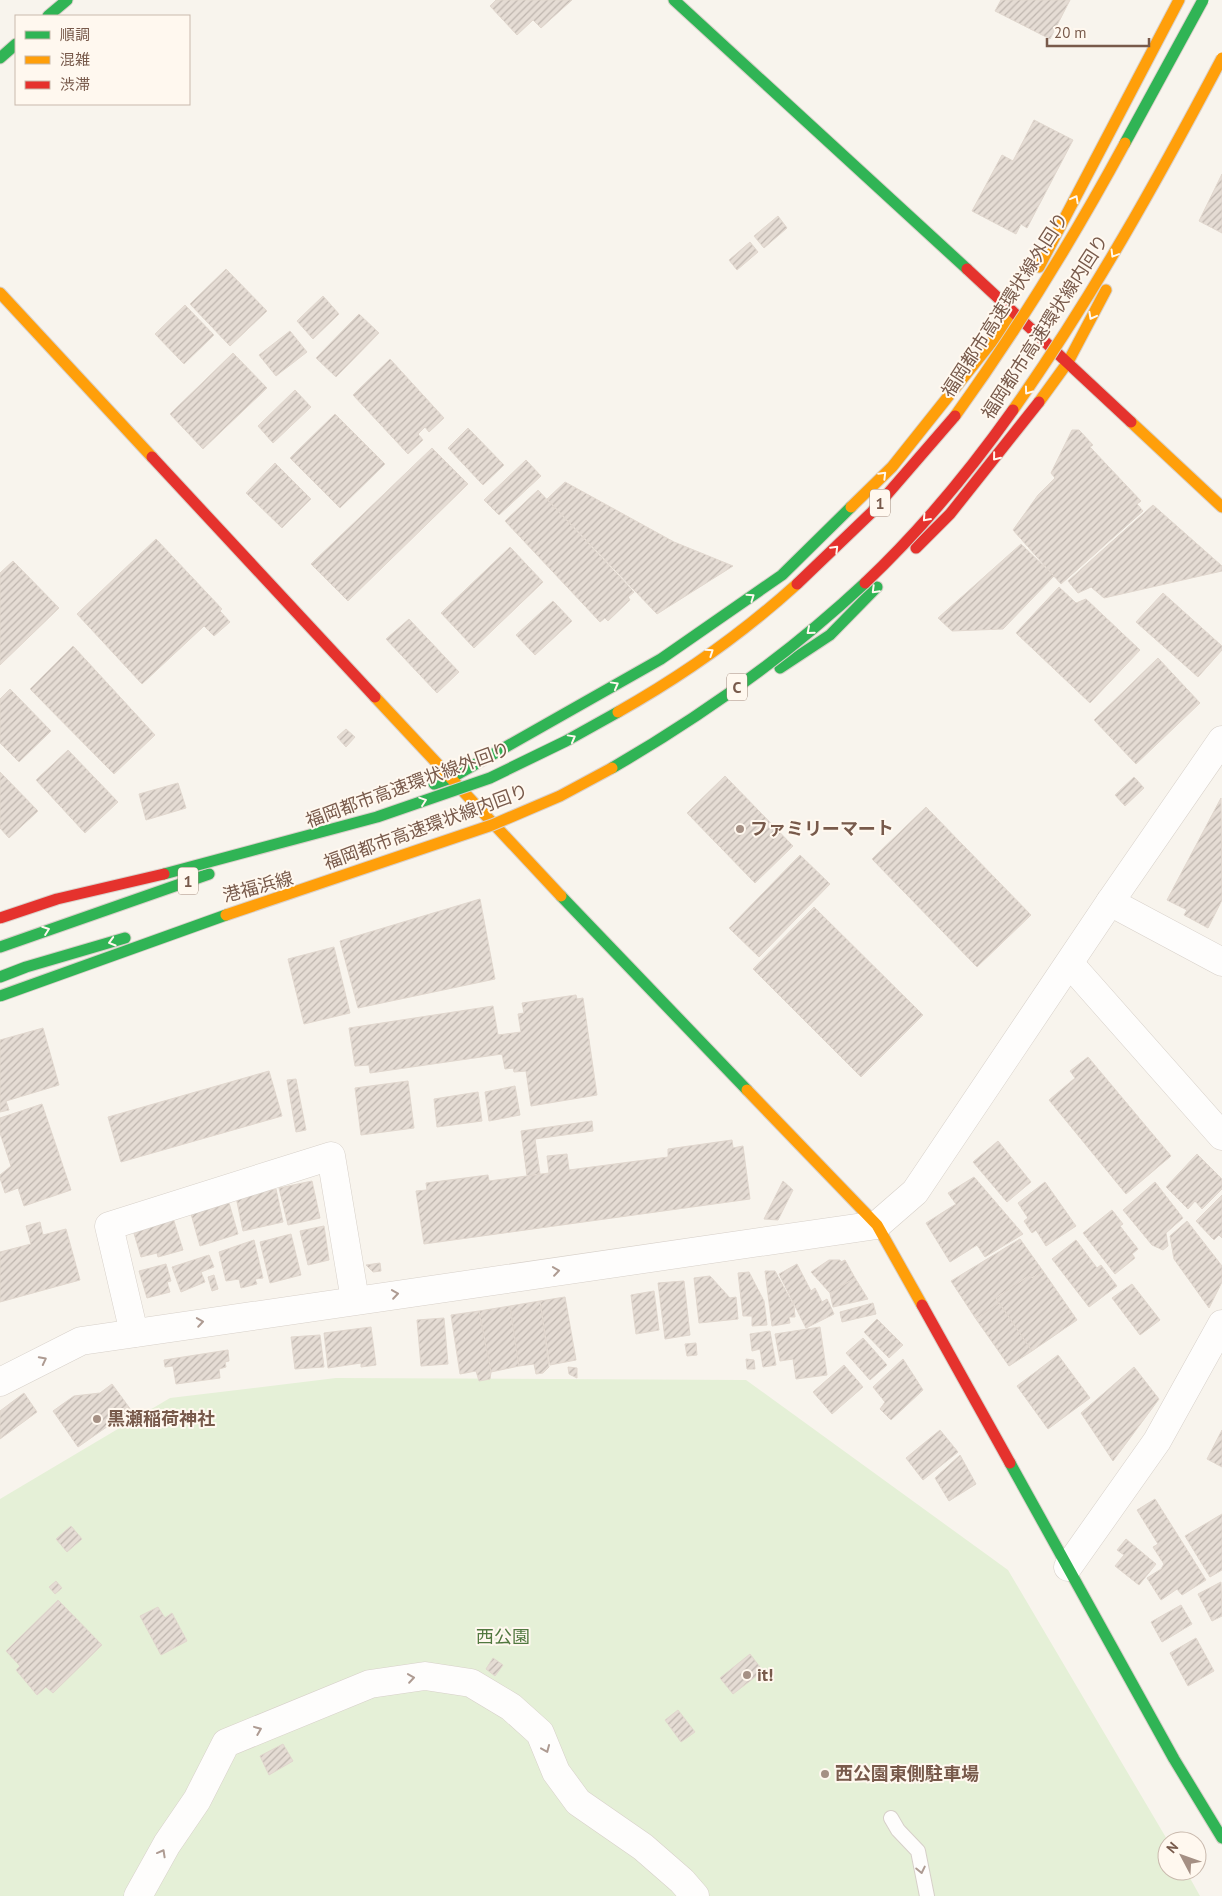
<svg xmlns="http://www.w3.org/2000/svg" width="1222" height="1896" viewBox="0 0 1222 1896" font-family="'PT Sans','Noto Sans JP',sans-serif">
<defs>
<pattern id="building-hatch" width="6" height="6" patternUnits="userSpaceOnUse" patternTransform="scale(1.25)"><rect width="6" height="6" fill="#e5dcd4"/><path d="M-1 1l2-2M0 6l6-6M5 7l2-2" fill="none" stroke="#beb5ae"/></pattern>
</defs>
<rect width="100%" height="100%" fill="#f8f4ed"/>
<polygon fill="#e5f0d7" points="336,1378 746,1380 1008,1570 1168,1841 1167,1871 1186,1871 1200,1896 0,1896 0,1499 170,1398"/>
<g fill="url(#building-hatch)" stroke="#e1d7ce">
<polygon points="496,0 572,0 541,28 533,20 517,35 490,6"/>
<polygon points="1001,0 1070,0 1050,39 995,11"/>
<polygon points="1034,120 1073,140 1027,228 1021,224 1016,234 972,211 1002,155 1013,161"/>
<polygon points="1222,174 1222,233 1199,221"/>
<polygon points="778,216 787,228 764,248 754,236"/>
<polygon points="750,242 758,252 737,270 729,260"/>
<polygon points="226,269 267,311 230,346 190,304"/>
<polygon points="323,296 339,314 313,339 297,321"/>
<polygon points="185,305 214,335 184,364 155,334"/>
<polygon points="359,314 379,333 336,377 316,358"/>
<polygon points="290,331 307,352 276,376 259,355"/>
<polygon points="233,353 267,388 203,449 170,414"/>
<polygon points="390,359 444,418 429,432 425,427 418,434 423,440 408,454 353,395"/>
<polygon points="295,390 311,407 273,443 258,426"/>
<polygon points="335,414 385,464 340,508 290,458"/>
<polygon points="468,428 504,465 483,485 448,448"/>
<polygon points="1072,430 1079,430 1093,445 1090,447 1141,501 1137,504 1143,511 1061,584 1013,530 1038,495 1055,478 1051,473"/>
<polygon points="432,448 468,484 348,601 311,564"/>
<polygon points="526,460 541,476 499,515 484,500"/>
<polygon points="275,463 311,499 282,528 246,493"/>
<polygon points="565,482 674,542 733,566 657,614 547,499"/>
<polygon points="538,490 634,592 628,597 630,600 608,621 605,618 600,622 505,521"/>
<polygon points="1153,505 1222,566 1222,571 1104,598 1091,587 1078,593 1068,581"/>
<polygon points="156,539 222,609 220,611 230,622 214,636 204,626 142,684 77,614"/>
<polygon points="1021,544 1054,576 1003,629 952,631 938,618"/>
<polygon points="510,547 543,582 474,648 441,613"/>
<polygon points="13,561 59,608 0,665 0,573"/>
<polygon points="1059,587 1076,603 1086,599 1140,650 1090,703 1016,633"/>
<polygon points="1163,593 1222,646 1222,650 1198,677 1136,622"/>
<polygon points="553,601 572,621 535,655 516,635"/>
<polygon points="409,619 459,672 437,693 386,639"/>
<polygon points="73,646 155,735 114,774 30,689"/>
<polygon points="1158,658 1200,703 1136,764 1094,720"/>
<polygon points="10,689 51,731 19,762 0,743 0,699"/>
<polygon points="346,729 355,737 346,747 337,737"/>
<polygon points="68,750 118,802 85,833 36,780"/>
<polygon points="0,772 38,811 9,838 0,828"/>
<polygon points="725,776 793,846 755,883 687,813"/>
<polygon points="1134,777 1144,788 1125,806 1115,795"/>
<polygon points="178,783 186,808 146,820 139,794"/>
<polygon points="1221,798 1222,900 1208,928 1184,915 1187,910 1167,900"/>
<polygon points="926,807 1031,915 977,967 872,859"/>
<polygon points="800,855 830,884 759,957 729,928"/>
<polygon points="480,899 495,979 358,1008 340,941"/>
<polygon points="814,907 923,1015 861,1077 753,969"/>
<polygon points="334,947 350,1013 304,1024 288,959"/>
<polygon points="576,995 577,999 583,998 597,1095 531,1106 526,1071 514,1072 513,1068 505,1069 502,1054 370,1073 369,1065 355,1066 349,1028 493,1006 498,1035 521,1032 518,1014 524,1013 522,1003"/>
<polygon points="43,1028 59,1085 6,1101 9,1110 0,1112 0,1040"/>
<polygon points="1088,1057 1171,1156 1126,1194 1049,1100 1075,1078 1070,1071"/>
<polygon points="269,1071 282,1116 121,1162 108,1117"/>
<polygon points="296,1079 306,1130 296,1132 287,1080"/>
<polygon points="408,1081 414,1128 361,1135 355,1088"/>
<polygon points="515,1086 520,1115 489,1121 485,1092"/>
<polygon points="478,1092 482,1121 437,1127 434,1099"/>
<polygon points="42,1104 71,1190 24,1206 18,1188 5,1193 0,1178 0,1175 11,1166 0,1133 0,1118"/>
<polygon points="592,1121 593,1131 535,1139 540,1174 527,1176 521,1131"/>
<polygon points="732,1140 733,1148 743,1146 750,1199 424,1244 416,1191 427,1190 426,1183 488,1175 489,1181 549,1173 547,1156 567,1154 569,1170 668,1157 668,1149"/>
<polygon points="998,1141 1031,1182 1007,1202 973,1162"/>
<polygon points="1197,1154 1222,1179 1222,1189 1202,1209 1195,1201 1188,1209 1166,1187"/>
<polygon points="974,1177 1023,1234 985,1257 977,1245 950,1262 926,1223 956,1204 948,1193"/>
<polygon points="312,1181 320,1218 288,1225 279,1188"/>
<polygon points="783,1181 793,1190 778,1220 764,1219"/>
<polygon points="1045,1182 1076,1226 1046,1246 1036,1230 1032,1233 1024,1221 1028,1218 1018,1203"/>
<polygon points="1155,1182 1183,1218 1166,1233 1168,1246 1163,1250 1152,1245 1123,1210"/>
<polygon points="276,1189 283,1222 243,1231 236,1197"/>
<polygon points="1222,1195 1222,1238 1219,1235 1214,1240 1196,1221"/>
<polygon points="229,1203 238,1234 200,1246 191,1214"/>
<polygon points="1112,1210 1123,1224 1120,1226 1138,1249 1132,1254 1135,1258 1115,1274 1083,1233"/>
<polygon points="173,1218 183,1250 158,1257 157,1253 141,1257 133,1230"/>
<polygon points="1187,1221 1222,1266 1222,1282 1209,1308 1174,1259 1170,1236"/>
<polygon points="40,1222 43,1235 66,1229 80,1280 0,1302 0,1252 31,1244 26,1226"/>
<polygon points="324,1226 329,1260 308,1265 300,1231"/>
<polygon points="291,1234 301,1275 270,1283 260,1242"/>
<polygon points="1020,1239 1043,1271 1032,1278 1030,1275 996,1298 999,1303 976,1319 951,1281"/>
<polygon points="254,1240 263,1278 255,1279 257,1284 241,1288 239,1279 226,1281 219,1252"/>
<polygon points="1076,1240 1097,1268 1101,1265 1117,1286 1089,1307 1052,1259"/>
<polygon points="209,1255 214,1267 201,1272 205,1282 181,1292 172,1267"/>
<polygon points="829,1260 840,1260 841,1262 845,1260 855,1278 830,1293 811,1272"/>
<polygon points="380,1263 381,1271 373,1272 366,1265"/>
<polygon points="166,1264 171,1281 167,1282 170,1292 147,1298 139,1271"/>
<polygon points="797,1264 811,1291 815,1288 822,1302 827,1299 834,1314 806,1328 779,1274"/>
<polygon points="765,1271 775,1271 794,1306 795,1317 789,1317 790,1323 772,1326"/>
<polygon points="1043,1271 1077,1320 1032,1351 996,1298 1030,1275 1032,1278"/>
<polygon points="749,1272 764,1301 767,1325 752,1326 752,1316 743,1316 738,1273"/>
<polygon points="214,1275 218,1289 212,1291 208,1277"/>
<polygon points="710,1276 730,1298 736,1297 738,1319 699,1323 694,1278"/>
<polygon points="855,1278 868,1299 833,1307 830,1293"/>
<polygon points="684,1281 690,1335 665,1339 658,1283"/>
<polygon points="1132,1284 1160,1320 1140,1335 1112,1298"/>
<polygon points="654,1291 659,1330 636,1334 631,1295"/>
<polygon points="565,1297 576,1360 550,1365 540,1301"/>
<polygon points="540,1301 549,1367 543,1373 536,1374 534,1364 519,1366 510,1306"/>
<polygon points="873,1303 876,1314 842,1322 840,1312"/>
<polygon points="999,1303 1032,1351 1009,1366 976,1319"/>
<polygon points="510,1306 519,1366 491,1372 479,1311"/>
<polygon points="479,1311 491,1372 490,1379 479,1381 476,1371 460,1374 451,1315"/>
<polygon points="444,1318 448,1364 421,1366 417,1320"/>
<polygon points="877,1319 903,1345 889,1358 864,1332"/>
<polygon points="371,1327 376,1365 361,1367 361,1363 328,1368 324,1333"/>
<polygon points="820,1327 827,1375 796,1379 793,1359 780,1361 775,1334"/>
<polygon points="770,1331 776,1365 763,1367 760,1349 752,1351 750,1334"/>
<polygon points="320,1335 324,1367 295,1369 291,1337"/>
<polygon points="863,1338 887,1365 870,1380 846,1353"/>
<polygon points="696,1343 697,1355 687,1356 685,1344"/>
<polygon points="228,1350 229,1361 225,1362 226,1367 219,1369 220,1378 176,1384 173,1366 165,1367 164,1360"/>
<polygon points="1058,1355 1090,1398 1048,1429 1017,1386"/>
<polygon points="746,1359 754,1360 755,1369 747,1369"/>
<polygon points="903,1359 923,1390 891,1420 880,1409 885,1402 873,1387"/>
<polygon points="844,1365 863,1387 832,1414 813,1392"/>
<polygon points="568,1367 577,1368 577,1378 569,1374"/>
<polygon points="1134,1367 1159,1399 1113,1461 1081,1413"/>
<polygon points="112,1384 131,1410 78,1447 53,1411 74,1396 100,1393"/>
<polygon points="24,1393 37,1412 0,1439 0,1411"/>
<polygon points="940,1430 958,1452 923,1480 906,1458"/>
<polygon points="1222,1430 1222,1467 1207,1459"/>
<polygon points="960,1455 976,1484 949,1501 935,1478"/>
<polygon points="1155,1499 1206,1580 1182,1595 1177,1589 1161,1600 1147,1578 1161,1569 1164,1564 1153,1547 1158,1544 1137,1510"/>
<polygon points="1222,1514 1222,1570 1210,1577 1185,1536"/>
<polygon points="71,1526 82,1539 67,1552 56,1539"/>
<polygon points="1126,1539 1156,1564 1139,1585 1115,1566 1124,1555 1117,1550"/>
<polygon points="56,1581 62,1588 55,1594 49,1587"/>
<polygon points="1221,1582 1222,1616 1212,1621 1198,1594"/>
<polygon points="58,1600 102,1645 53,1693 46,1687 37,1695 16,1670 20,1666 6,1651"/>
<polygon points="1181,1605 1192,1624 1162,1642 1151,1622"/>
<polygon points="158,1607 165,1618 172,1613 187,1641 161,1655 140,1616"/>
<polygon points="1196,1638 1214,1671 1188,1686 1170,1653"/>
<polygon points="750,1654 763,1671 733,1694 720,1678"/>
<polygon points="493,1658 503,1665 495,1676 486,1669"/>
<polygon points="678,1710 695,1732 681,1742 665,1720"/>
<polygon points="283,1744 293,1761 269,1775 260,1756"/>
</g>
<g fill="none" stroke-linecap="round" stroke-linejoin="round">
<defs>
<polyline id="lane" points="891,1818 898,1830 918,1851 927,1896"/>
<g id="street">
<polyline points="1110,902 1222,962"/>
<polyline points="1070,964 1222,1136"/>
<polyline points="134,1333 109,1226 331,1156 355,1300"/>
<polyline points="0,1382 81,1341 877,1225 915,1192 1110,902 1222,740"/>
<polyline points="1068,1567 1157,1441 1222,1324"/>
<polyline points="138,1896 167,1844 197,1800 226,1743 370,1684 425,1676 471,1683 511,1707 540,1733 556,1772 578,1802 643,1847 682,1881 695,1896"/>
</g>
<g id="fast">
<polyline points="674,0 967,269"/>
<polyline points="48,16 67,0"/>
<polyline points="0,58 16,44"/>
<polyline points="780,668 830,635 877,587"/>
<polyline points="434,784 451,778 661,659 782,575 851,507"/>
<polyline points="561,896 747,1090"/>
<polyline points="0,947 209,874"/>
<polyline points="0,977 26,967 125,938"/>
<polyline points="1010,1463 1174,1759 1222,1838"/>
</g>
<g id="slow">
<polyline points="1039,267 1179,0"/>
<polyline points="0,293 152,457"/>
<polyline points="1039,402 1068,362 1106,290"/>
<polyline points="1131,422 1222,507"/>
<polyline points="851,507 892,467 1010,319"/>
<polyline points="375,697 561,896"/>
<polyline points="747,1090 877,1225 922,1305"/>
</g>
<g id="jam">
<polyline points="967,269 1131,422"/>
<polyline points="152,457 375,697"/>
<polyline points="916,548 950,514 1039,402"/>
<polyline points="922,1305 1010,1463"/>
</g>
</defs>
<use href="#lane" stroke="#d7d0c9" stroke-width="16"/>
<use href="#street" stroke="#d7d0c9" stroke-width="29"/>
<use href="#fast" stroke="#d8d0c9" stroke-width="13"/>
<use href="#slow" stroke="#d8d0c9" stroke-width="13"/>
<use href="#jam" stroke="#d8d0c9" stroke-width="13"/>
<use href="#lane" stroke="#fefdfc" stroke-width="14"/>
<use href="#street" stroke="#fefdfc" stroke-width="28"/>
<use href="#fast" stroke="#30b455" stroke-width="11"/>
<use href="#slow" stroke="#ff9f0a" stroke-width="11"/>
<use href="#jam" stroke="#e5322d" stroke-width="11"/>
<defs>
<g id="fast-bridge">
<polyline points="1125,143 1203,0"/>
<path d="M612,768C702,716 789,654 865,583"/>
<polyline points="164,874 377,817 490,778 566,741 618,712"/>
<polyline points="0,996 226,915"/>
</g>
<g id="slow-bridge">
<path d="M1013,410C1092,298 1158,179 1222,58"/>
<path d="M955,416C1017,330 1074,237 1125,143"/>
<path d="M618,712C682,676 744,632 797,584"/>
<polyline points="226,915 492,825 560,796 612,768"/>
</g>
<g id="jam-bridge">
<path d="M865,583C920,531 969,472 1013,410"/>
<polyline points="797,584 871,513 955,416"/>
<polyline points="0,918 57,899 164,874"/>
</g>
</defs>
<use href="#fast-bridge" stroke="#dad0ca" stroke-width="13" stroke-linecap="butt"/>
<use href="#slow-bridge" stroke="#dad0ca" stroke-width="13" stroke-linecap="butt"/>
<use href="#jam-bridge" stroke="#dad0ca" stroke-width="13" stroke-linecap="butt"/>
<use href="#fast-bridge" stroke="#30b455" stroke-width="11"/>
<use href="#slow-bridge" stroke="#ff9f0a" stroke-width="11"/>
<use href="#jam-bridge" stroke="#e5322d" stroke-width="11"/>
</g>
<defs><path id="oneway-chevron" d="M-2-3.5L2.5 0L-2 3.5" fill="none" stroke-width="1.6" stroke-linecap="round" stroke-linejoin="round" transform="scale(1.25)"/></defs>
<g stroke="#fff8ef">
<use href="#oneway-chevron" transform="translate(1075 199) rotate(-62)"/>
<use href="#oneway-chevron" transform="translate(1114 254) rotate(121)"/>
<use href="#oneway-chevron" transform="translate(1092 316) rotate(118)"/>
<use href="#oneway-chevron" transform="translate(1028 391) rotate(126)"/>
<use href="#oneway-chevron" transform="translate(996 457) rotate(129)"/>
<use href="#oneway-chevron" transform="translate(883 475) rotate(-45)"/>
<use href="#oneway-chevron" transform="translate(926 518) rotate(132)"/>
<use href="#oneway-chevron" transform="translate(835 549) rotate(-45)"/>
<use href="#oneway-chevron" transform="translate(875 590) rotate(135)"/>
<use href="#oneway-chevron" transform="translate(751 597) rotate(-35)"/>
<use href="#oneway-chevron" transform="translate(810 631) rotate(139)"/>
<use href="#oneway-chevron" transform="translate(710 652) rotate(-34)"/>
<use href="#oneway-chevron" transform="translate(615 685) rotate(-29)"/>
<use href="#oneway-chevron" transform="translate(572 738) rotate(-29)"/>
<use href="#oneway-chevron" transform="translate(423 801) rotate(-19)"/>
<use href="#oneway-chevron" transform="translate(46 930) rotate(-20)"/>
<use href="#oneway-chevron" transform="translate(112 942) rotate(164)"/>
</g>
<g stroke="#ae9b92">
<use href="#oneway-chevron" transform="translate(556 1271) rotate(-8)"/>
<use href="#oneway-chevron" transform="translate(395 1294) rotate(-8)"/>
<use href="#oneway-chevron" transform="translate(200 1322) rotate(-9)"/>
<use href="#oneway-chevron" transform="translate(43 1360) rotate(-27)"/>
<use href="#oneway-chevron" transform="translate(411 1678) rotate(-8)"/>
<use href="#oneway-chevron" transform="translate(258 1730) rotate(-22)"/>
<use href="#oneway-chevron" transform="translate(546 1749) rotate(67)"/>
<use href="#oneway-chevron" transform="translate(162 1853) rotate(-61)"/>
<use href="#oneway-chevron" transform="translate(921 1870) rotate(78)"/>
</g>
<g fill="#a59084" stroke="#fff8ef" stroke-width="2">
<circle cx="740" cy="829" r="5"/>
<circle cx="97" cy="1419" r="5"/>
<circle cx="747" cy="1675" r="5"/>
<circle cx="825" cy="1774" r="5"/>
</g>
<g text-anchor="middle" stroke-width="4" stroke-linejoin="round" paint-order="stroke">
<g fill="#fff8ef" stroke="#a0897c" stroke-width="1">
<rect x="870" y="489.5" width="20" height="27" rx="4"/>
<rect x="727" y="673.5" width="20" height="27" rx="4"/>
<rect x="178" y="867.5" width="20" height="27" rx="4"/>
</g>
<g font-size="16" font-weight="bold" fill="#785a4b">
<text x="880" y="509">1</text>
<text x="737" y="693">C</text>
<text x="188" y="887">1</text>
</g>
<g font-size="18" fill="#785a4b" stroke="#fff8ef">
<text transform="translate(1005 305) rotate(-57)" y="6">福岡都市高速環状線外回り</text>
<text transform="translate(1045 327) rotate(-57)" y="6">福岡都市高速環状線内回り</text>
<text transform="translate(408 785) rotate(-20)" y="6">福岡都市高速環状線外回り</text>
<text transform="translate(426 827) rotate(-20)" y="6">福岡都市高速環状線内回り</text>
<text transform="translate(258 887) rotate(-15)" y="6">港福浜線</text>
</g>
<g font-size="18" font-weight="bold" fill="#785a4b" stroke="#fff8ef" text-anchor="start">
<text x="750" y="835">ファミリーマート</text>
<text x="107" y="1425">黒瀬稲荷神社</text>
<text x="757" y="1681">it!</text>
<text x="835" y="1780">西公園東側駐車場</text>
</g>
<g font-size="18" fill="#51783f" stroke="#fff8ef">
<text x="503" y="1643">西公園</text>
</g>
</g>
<rect x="15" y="15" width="175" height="90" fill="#fff8ef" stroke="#c9b9ad"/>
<rect x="25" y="31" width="25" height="8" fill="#30b455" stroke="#c9b9ad"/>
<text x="60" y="40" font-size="15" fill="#785a4b">順調</text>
<rect x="25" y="56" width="25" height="8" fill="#ff9f0a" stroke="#c9b9ad"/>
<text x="60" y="65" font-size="15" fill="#785a4b">混雑</text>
<rect x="25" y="81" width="25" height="8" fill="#e5322d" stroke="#c9b9ad"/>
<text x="60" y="90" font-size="15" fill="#785a4b">渋滞</text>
<g transform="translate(1182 1856) rotate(311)"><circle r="24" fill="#fff8ef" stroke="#c9b9ad"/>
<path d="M0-4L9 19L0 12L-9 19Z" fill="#a59084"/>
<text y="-8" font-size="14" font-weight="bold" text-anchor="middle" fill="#785a4b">N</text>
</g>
<path d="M1047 38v8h102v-8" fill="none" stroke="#785a4b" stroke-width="2.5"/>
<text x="1054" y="38" font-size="15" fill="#785a4b" stroke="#fff8ef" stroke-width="4" paint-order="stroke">20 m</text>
</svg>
